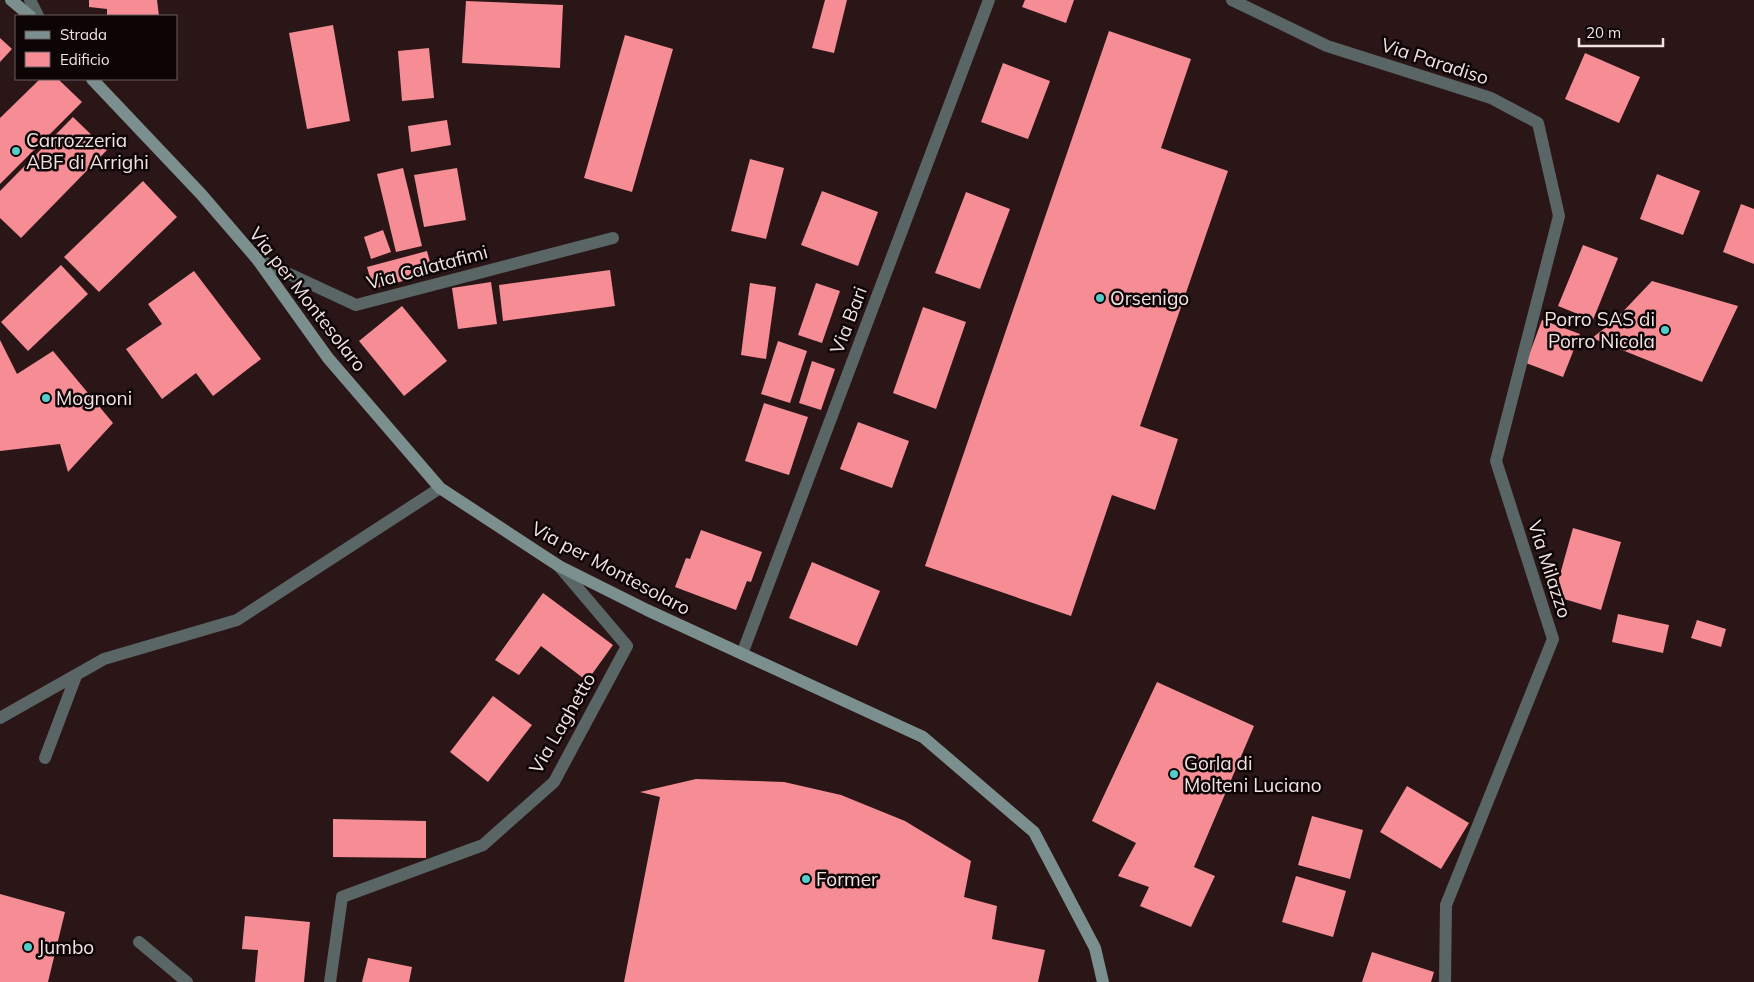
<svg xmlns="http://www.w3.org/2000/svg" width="1754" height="982" viewBox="0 0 1754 982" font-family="Mulish,sans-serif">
<rect width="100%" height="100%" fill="#2b1617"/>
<g fill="#f68c94">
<polygon points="89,0 157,0 159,16 107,16 107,9 89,7"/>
<polygon points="825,0 847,0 834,53 812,48"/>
<polygon points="1025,0 1074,0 1066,23 1022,7"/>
<polygon points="466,1 563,5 560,68 462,63"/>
<polygon points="333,25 350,121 307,129 289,33"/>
<polygon points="1109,31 1191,59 1161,148 1228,171 1140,426 1178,439 1155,510 1112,495 1071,616 925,566"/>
<polygon points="625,35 673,49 632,192 584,178"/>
<polygon points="0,38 12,49 0,62"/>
<polygon points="429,48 434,98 402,101 398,51"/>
<polygon points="1585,53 1640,77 1619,123 1565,99"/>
<polygon points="1003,63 1050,81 1028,139 981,122"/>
<polygon points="40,79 58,79 82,102 0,184 0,118"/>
<polygon points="73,117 107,150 21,238 0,218 0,191"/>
<polygon points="447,120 451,145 411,152 408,126"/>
<polygon points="750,159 784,168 766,239 731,231"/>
<polygon points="403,168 422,246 396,252 377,174"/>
<polygon points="457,168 466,220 424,227 414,175"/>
<polygon points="1657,174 1700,191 1683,235 1640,219"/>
<polygon points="143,181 177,217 99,292 64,257"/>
<polygon points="822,191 878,212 858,266 801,245"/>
<polygon points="966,192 1010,209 980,289 935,273"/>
<polygon points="1741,204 1754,209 1754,264 1723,252"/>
<polygon points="383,230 391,252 371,259 364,237"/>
<polygon points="1583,245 1618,258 1593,320 1558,306"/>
<polygon points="427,251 433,273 373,289 367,267"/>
<polygon points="61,265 88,294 28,351 1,322"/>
<polygon points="610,270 615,306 503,321 499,285"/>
<polygon points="194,271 261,359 213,396 196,373 162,399 126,349 162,324 148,304"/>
<polygon points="1652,281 1738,306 1702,382 1592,338 1614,321"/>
<polygon points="491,282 497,324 458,329 452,288"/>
<polygon points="750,283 776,287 766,359 741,355"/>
<polygon points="816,283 840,291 822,343 798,335"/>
<polygon points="402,306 447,361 404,396 359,341"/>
<polygon points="923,307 966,322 936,409 893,393"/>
<polygon points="1542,320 1580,334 1563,377 1526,363"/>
<polygon points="0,340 17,374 53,351 113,423 68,472 60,444 0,451"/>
<polygon points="778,341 807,351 790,403 761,394"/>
<polygon points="812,361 835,369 821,410 799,403"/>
<polygon points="764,403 808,417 789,475 745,461"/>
<polygon points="858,422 909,441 892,488 840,469"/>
<polygon points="1573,528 1621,542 1601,610 1554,596"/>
<polygon points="701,530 762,552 751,582 747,581 736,610 675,587 686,558 690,559"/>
<polygon points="812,562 880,591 857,646 789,618"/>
<polygon points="543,593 613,645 587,681 541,646 519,675 495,660"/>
<polygon points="1618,614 1669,625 1663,653 1612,642"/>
<polygon points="1697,620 1726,629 1721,647 1691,638"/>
<polygon points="1157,682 1254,726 1194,867 1215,876 1191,927 1140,906 1149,887 1118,876 1136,843 1092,821"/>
<polygon points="493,696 532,725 488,782 450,752"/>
<polygon points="696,779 784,782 841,795 905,821 971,861 964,897 997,906 992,939 1045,950 1038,982 624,982 660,797 640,792"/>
<polygon points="1407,786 1469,823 1441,869 1380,832"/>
<polygon points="1312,816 1363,830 1350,879 1298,865"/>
<polygon points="333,819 426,821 426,858 333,857"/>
<polygon points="1296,876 1346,891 1333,937 1282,922"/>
<polygon points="0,894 65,912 48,982 0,982"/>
<polygon points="245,916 310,922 304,982 255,982 258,950 242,949"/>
<polygon points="1372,952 1434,972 1431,982 1362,982"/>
<polygon points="368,958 412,967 409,982 362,982"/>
</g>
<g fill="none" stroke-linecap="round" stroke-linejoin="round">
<g stroke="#596665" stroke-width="12">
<polyline points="0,718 104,659 237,620 440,488"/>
<polyline points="45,758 76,676"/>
<polyline points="139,942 187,982"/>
</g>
<g stroke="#596665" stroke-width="12">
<polyline points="1232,0 1327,46 1491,98 1538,123 1559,216 1496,461 1553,639 1446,905 1445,982"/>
<polyline points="257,259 356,305 613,238"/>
<polyline points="742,654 989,0"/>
<polyline points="330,982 342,897 483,845 554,782 627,646 559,566"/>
</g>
<polyline stroke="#596665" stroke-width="12" points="30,0 38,16"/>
<g stroke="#7b908e" stroke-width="12">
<polyline points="11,0 30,16"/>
<polyline points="92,79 201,194 257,259 328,358 440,488 559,566 647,610 923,737 1034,832 1095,948 1103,982"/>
</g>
</g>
<g fill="#53cdca" stroke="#0d0505" stroke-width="2">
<circle cx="16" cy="151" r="5"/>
<circle cx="1100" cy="298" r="5"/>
<circle cx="1665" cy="330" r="5"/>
<circle cx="46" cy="398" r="5"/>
<circle cx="1174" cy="774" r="5"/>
<circle cx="806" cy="879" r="5"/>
<circle cx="28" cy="947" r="5"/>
</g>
<g text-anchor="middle" stroke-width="5" stroke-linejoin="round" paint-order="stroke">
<g font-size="19" fill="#f2e2e3" stroke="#0d0505">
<text transform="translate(1435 61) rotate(18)" y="7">Via Paradiso</text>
<text transform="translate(427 267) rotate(-15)" y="7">Via Calatafimi</text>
<text transform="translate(308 299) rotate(52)" y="7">Via per Montesolaro</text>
<text transform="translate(848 320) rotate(-69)" y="7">Via Bari</text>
<text transform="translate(611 568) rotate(28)" y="7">Via per Montesolaro</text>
<text transform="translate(1550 569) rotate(72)" y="7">Via Milazzo</text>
<text transform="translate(562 723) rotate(-60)" y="7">Via Laghetto</text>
</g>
<g font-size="19" fill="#f2e2e3" stroke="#0d0505" text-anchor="start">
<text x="26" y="147">Carrozzeria<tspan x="26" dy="22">ABF di Arrighi</tspan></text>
<text x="1110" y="305">Orsenigo</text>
<text x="1655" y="326" text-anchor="end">Porro SAS di<tspan x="1655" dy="22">Porro Nicola</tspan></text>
<text x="56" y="405">Mognoni</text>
<text x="1184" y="770">Gorla di<tspan x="1184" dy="22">Molteni Luciano</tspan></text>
<text x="816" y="886">Former</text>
<text x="38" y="954">Jumbo</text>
</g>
</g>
<rect x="15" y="15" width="162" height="65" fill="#0d0505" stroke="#695d5e"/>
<rect x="25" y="31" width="25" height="8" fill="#7b908e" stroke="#695d5e"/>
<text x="60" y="40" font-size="15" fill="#f2e2e3">Strada</text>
<rect x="25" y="52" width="25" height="15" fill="#f68c94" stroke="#695d5e"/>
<text x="60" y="65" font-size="15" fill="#f2e2e3">Edificio</text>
<path d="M1579 38v8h84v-8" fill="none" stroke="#f2e2e3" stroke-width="2.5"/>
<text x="1586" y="38" font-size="15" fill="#f2e2e3" stroke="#0d0505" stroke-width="4" paint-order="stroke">20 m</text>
</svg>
